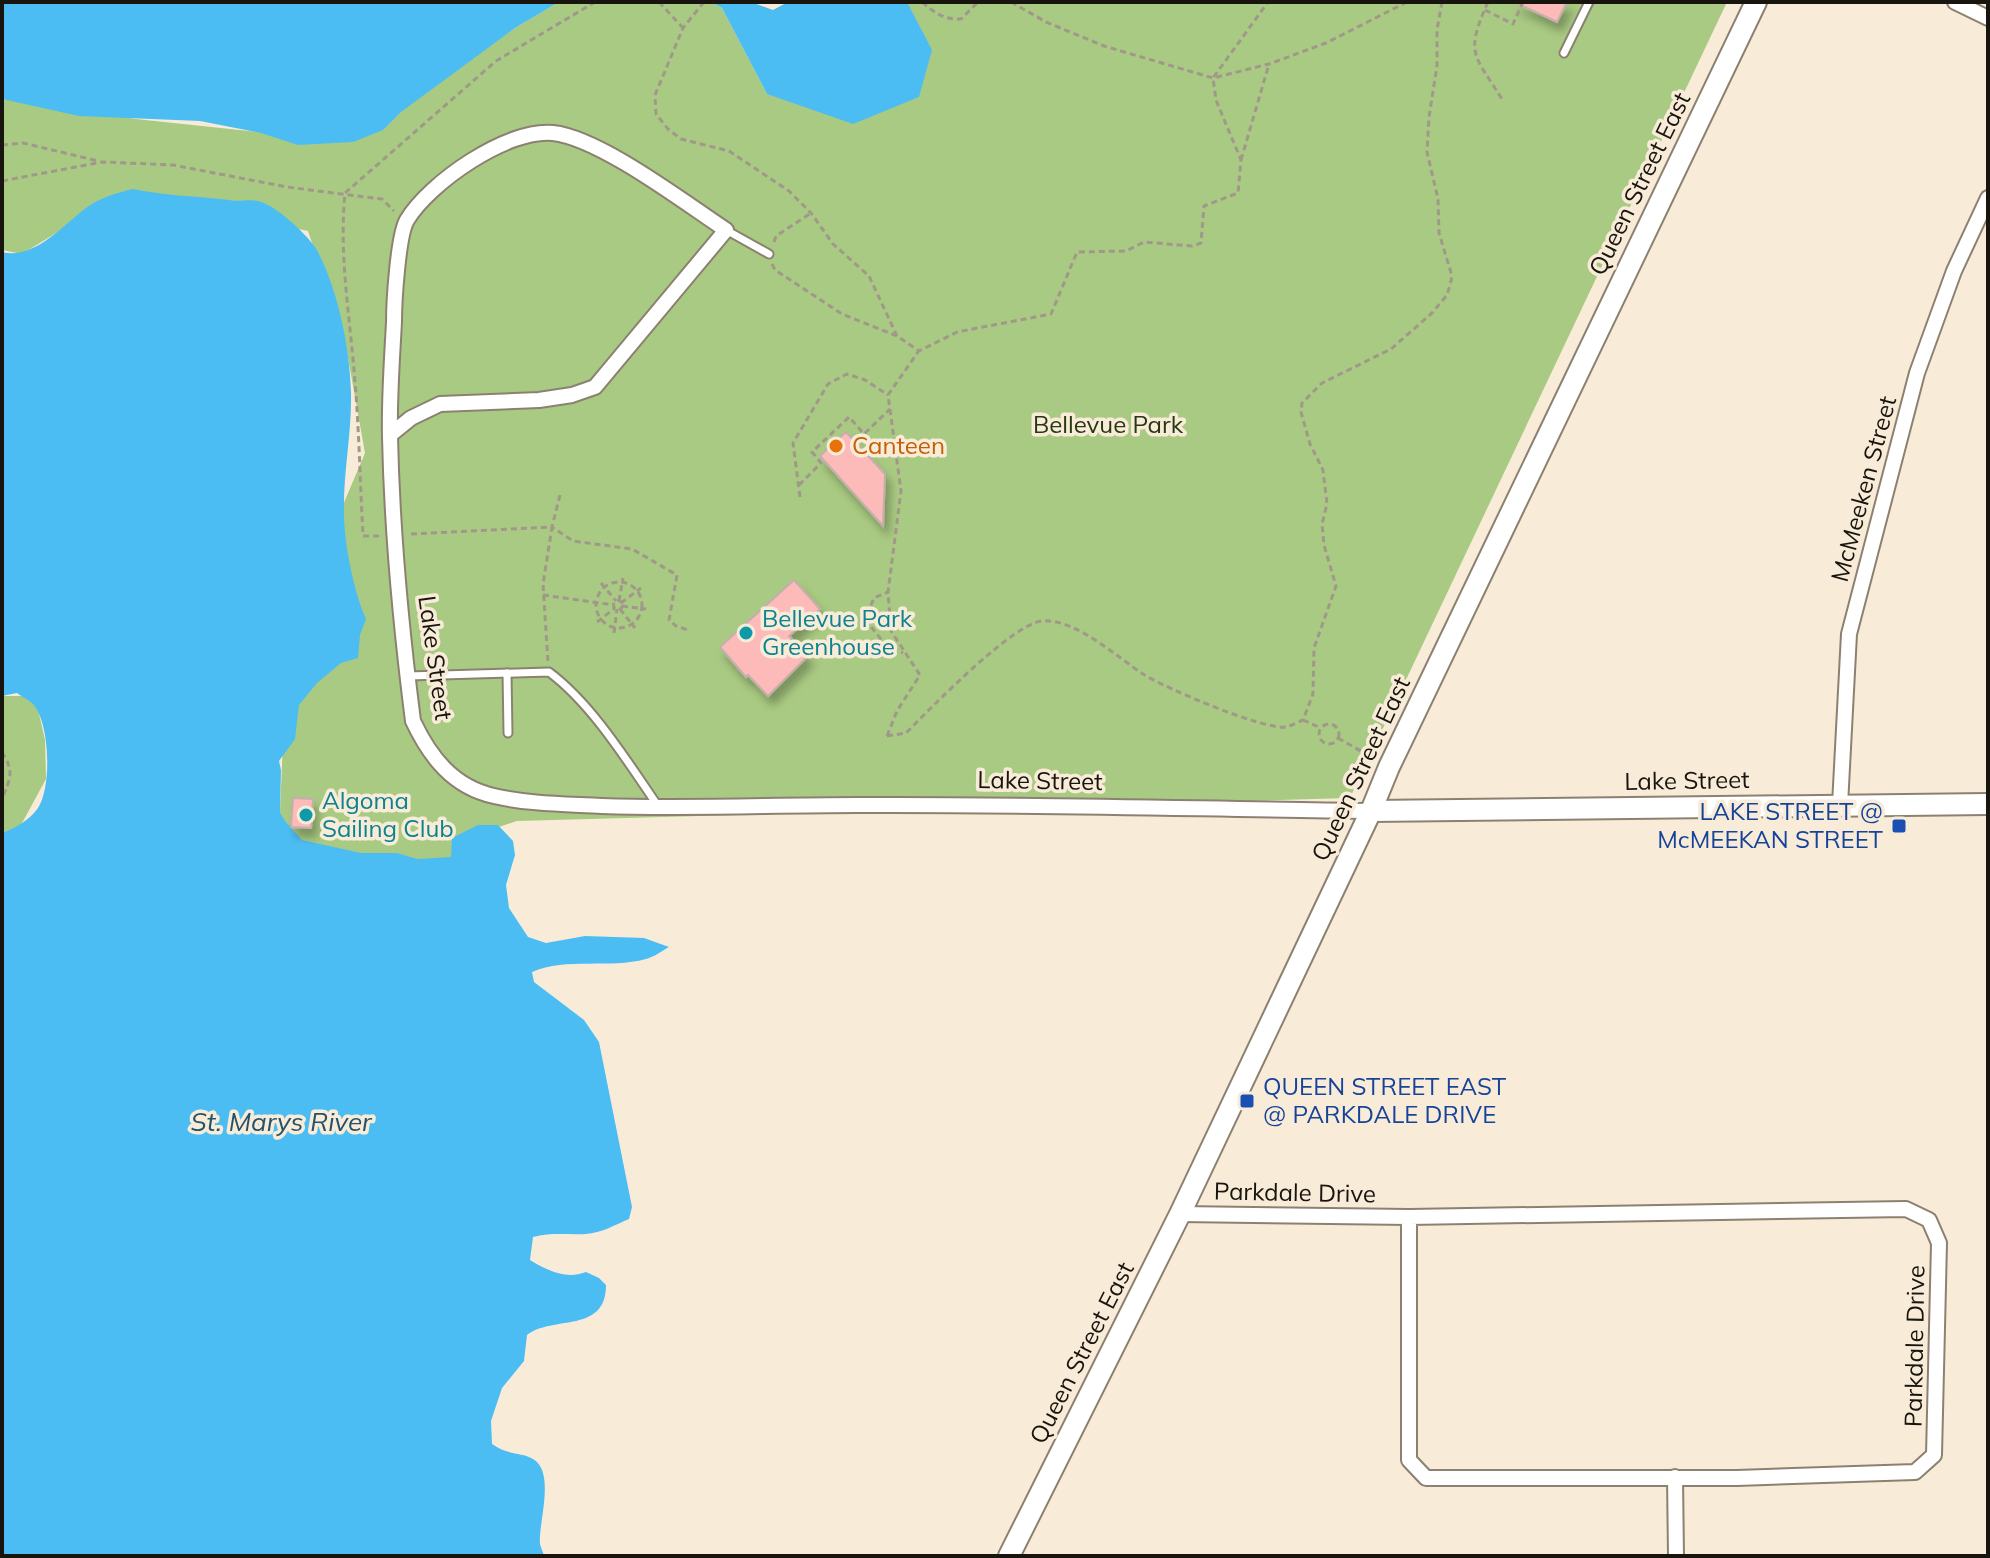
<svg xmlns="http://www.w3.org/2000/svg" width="1990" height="1558" viewBox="0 0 1990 1558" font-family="Mulish,sans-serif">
<defs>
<filter id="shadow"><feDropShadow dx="5" dy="9" stdDeviation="4" flood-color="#0004"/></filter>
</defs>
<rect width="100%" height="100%" fill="#f8ecd9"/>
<g fill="#a9ca82">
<polygon points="559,2 711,2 722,8 767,94 907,2 1727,2 1350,798 517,821 493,829 487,890 302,859 280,812 283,741 321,557 365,453 345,341 308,231 124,191 22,254 2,250 2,99 136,119 353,142 515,28"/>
<polygon points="2,696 35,696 45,740 46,779 21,825 2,833"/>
</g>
<g fill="#4cbdf3">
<polygon points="2,2 559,2 515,28 401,112 383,130 353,142 298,145 261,133 200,121 79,116 2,99"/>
<polygon points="711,2 751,2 773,10 788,2 907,2 932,50 919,97 853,124 767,94 722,8"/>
<path d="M133,189C165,196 197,196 229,200C246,203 252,196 270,206C284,214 311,238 318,252C338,291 350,348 351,392C352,433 343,473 344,513C344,544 354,592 366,619L360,635L358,658L341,663L317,683L299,705L295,739L279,761L281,770L280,812L285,821L302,840L361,853H397L417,859L451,857L452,838L478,825H498L513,841L515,855L506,885L509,908L528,937L546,943L585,936L644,938L669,947C662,951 654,957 646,959C609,969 567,957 532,972L534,982L584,1020L599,1042L632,1207L629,1219C615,1225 601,1233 586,1234C567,1235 552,1232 533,1237L530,1260C547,1270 565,1280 586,1272L599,1278L606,1285C606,1334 553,1315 527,1335L524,1361L502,1388L491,1421L492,1444C509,1456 521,1452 533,1459C556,1472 538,1524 540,1544C541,1548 543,1552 544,1556H2V833C16,827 29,821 38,808C52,787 50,723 33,704C29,700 22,697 17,693L2,696V252C32,260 61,228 82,211C97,199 115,193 133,189Z"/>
</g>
<g fill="#fcbab8" stroke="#c6aead" stroke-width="2" filter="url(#shadow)">
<polygon points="1514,2 1567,2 1557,22"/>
<polygon points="846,432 885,474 883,526 820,456"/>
<polygon points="794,580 820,609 789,636 808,656 768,696 748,675 746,677 720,647"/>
<polygon points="293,798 313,799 311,828 291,827"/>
</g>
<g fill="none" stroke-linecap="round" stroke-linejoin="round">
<defs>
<g id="lane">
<polyline points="1564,53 1589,2"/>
<polyline points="726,230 769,254"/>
<polyline points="507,673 508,733"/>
<path d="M408,676L549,672C592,704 627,761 658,806"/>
</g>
<g id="street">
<polyline points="1955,2 1988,18"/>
<path d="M390,435L411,418L440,404L539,400L572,395L595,387L726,230C685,203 600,138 553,133C508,128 429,183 407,220C398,235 394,302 394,322C392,360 389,399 390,437C392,532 401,627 413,721C430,757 453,787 494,796C528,804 567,804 602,806C687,809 772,805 857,805C1028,804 1200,809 1371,811"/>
<polyline points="1840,805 1849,634 1917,373 1954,271 1988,198"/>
<polyline points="1180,1214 1409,1217 1906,1209 1929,1220 1939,1243 1934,1455 1915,1472 1737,1478 1426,1478 1409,1460 1409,1217"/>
<polyline points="1675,1477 1676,1556"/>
</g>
<g id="secondary">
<polyline points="1371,811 1988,804"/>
<polyline points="1009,1556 1180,1214 1371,811 1389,767 1756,2"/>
</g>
</defs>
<use href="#lane" stroke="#8c8170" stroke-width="11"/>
<use href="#street" stroke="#8c8170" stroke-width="18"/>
<use href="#secondary" stroke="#8c8170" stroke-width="24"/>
<g stroke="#a1988a" stroke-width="3" stroke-dasharray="6 4" stroke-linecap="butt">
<polyline points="659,2 683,28"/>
<polyline points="704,2 683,28 655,95 656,114 668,129 681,139 729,151 789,191 811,213 833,244 869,276 897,336"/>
<path d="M922,2C935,13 944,20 961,19L978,2"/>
<polyline points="1011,2 1046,22 1104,46 1213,78 1269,64 1326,43 1407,2"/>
<path d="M1488,2C1465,54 1473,53 1502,99"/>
<polyline points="1485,10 1513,24 1523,2"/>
<polyline points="2,145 23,143 98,161"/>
<polyline points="1241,160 1269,64"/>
<polyline points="2,181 102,162 173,165 287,187 382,199 394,211"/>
<polyline points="774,242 776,236 811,213"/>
<polyline points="772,264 775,270 842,314 897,336 919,351 957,332 1051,314 1077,252 1126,251 1144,242 1192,246 1201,243 1204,206 1238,193 1241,160 1216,100 1213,78 1268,2"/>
<polyline points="799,485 821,463 812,452 849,417 864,434 890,409"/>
<polyline points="560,495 552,527 573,541 632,549 677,575 669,620 676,626 688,630"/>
<polyline points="800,497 793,443 828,384 847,374 865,380 888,395"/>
<polyline points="411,534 552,527 543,584 548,662"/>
<path d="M379,536H363C360,481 359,425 354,370C349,311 339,252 345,193L496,61L595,2"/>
<circle cx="619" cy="605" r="23"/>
<polyline points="601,583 616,601"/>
<polyline points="543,595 614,605"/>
<circle cx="618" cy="605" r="4.5"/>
<polyline points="619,601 623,578"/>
<polyline points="621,603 641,588"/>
<polyline points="622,606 646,609"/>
<polyline points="620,609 635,628"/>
<polyline points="865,619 884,643 903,653"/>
<polyline points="597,622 615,608"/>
<polyline points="830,623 865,619 874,598 888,592"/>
<polyline points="614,633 617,609"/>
<polyline points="1303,720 1321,728"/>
<circle cx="1329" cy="734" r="10"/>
<path d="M887,736L906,733C930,709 1012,624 1042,621C1075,618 1117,657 1143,674C1165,688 1263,730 1286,727C1291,726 1298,722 1303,720L1313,694L1314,648L1336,586L1324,545L1322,524L1327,504L1323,470L1310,444L1301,412L1302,403L1322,383L1391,349L1432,313L1447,295L1450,285L1452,276L1439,233L1438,199L1427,152L1429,117L1437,66V30L1442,2"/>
<polyline points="887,736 897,711 920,675 891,631 888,592 901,491 888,395 918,352"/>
<polyline points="1338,738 1373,758"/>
<path d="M2,752C15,772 10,779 2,799"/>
</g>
<use href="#lane" stroke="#fff" stroke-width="7"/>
<use href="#street" stroke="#fff" stroke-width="14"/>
<use href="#secondary" stroke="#fff" stroke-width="20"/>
</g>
<circle fill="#e8710a" stroke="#f8ecd9" stroke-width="3" cx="836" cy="446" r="8"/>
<g fill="#0f9aa8" stroke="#f8ecd9" stroke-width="3">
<circle cx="746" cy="633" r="8"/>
<circle cx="306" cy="815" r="8"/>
</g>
<g fill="#1a4fb4" stroke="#f8ecd9" stroke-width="3">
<rect x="1891" y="818" width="16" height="16" rx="4"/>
<rect x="1239" y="1093" width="16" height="16" rx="4"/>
</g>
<g text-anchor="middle" stroke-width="7" stroke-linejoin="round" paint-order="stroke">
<g font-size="24" fill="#18140e" stroke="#f8ecd9">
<text transform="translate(1640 184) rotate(-64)" y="8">Queen Street East</text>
<text transform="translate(1864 489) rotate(-75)" y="8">McMeeken Street</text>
<text transform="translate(435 658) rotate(82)" y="8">Lake Street</text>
<text transform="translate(1361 769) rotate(-65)" y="8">Queen Street East</text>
<text transform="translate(1040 781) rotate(1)" y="8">Lake Street</text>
<text transform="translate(1687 781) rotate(-1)" y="8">Lake Street</text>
<text transform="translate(1295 1193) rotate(1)" y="8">Parkdale Drive</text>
<text transform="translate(1915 1346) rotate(-89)" y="8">Parkdale Drive</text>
<text transform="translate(1082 1353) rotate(-63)" y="8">Queen Street East</text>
</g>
<g font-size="24" fill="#273712" stroke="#f8ecd9">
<text x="1108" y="433">Bellevue Park</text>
</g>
<g font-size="24" fill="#c56008" stroke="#f8ecd9" text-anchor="start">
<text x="852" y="454">Canteen</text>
</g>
<g font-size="24" fill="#0d838f" stroke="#f8ecd9" text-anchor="start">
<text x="762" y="627">Bellevue Park<tspan x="762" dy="28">Greenhouse</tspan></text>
<text x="322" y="809">Algoma<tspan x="322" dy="28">Sailing Club</tspan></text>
</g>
<g font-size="24" fill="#164399" stroke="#f8ecd9" text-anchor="end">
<text x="1883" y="820">LAKE STREET @<tspan x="1883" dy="28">McMEEKAN STREET</tspan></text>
<text x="1263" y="1095" text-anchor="start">QUEEN STREET EAST<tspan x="1263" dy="28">@ PARKDALE DRIVE</tspan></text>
</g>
<g font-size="26" font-style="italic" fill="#25526a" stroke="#f8ecd9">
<text x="281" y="1131">St. Marys River</text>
</g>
</g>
<rect width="1990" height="1558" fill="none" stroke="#18140e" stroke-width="8"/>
</svg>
